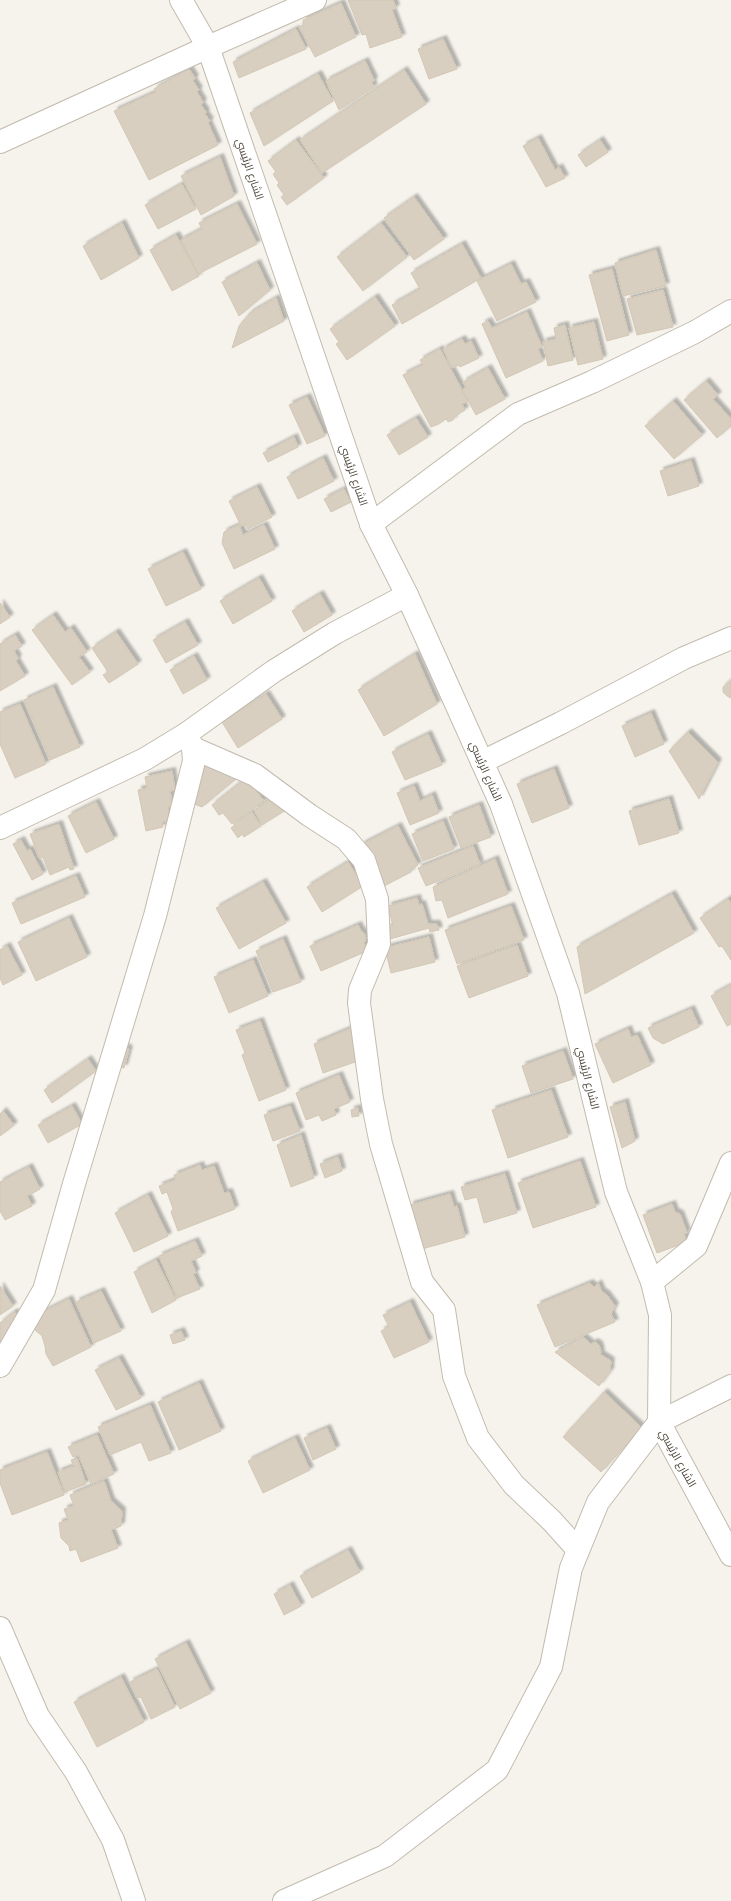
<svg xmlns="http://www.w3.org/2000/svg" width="731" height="1901" viewBox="0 0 731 1901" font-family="Poppins,Cairo,sans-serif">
<defs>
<filter id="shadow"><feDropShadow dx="3.5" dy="-3.5" stdDeviation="1" flood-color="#0004"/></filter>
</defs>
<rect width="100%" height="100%" fill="#f6f3ec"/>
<g fill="#d8cfc1" stroke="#d3c7b4" filter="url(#shadow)">
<polygon points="348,0 393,0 396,8 392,10 402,37 370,48 366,34 362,35"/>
<polygon points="341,3 356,37 315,57 299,27 304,25 303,20"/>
<polygon points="296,29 306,49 239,78 233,62"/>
<polygon points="443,39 457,69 429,79 418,49"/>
<polygon points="365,61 374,80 372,83 374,87 339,110 326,81"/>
<polygon points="189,69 195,78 193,81 199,90 197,92 203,102 201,105 206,112 205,114 210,121 208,123 218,145 149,180 114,111 156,92 154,89"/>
<polygon points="404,70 426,104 322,173 300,140"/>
<polygon points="318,74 333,101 264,146 250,113"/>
<polygon points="538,138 555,170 559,167 565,178 546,187 523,146"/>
<polygon points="296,140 324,178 287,205 281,197 284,195 277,185 279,183 273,174 276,172 268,161"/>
<polygon points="600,140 608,152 586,167 578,155"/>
<polygon points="220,157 234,196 201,215 181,176"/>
<polygon points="182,184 196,209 158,229 145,205"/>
<polygon points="414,197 444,239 414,260 384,218"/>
<polygon points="237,204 257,244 198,274 181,240 202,229 199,223"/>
<polygon points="122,223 139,258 101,280 83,246"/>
<polygon points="381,223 407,257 363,291 337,257"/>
<polygon points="176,235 199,276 172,291 150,250"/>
<polygon points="462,244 481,278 402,324 392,305 420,289 411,273"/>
<polygon points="656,250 666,286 623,296 615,263"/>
<polygon points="257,263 270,290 239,316 222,282"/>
<polygon points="511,264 521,284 526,282 536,302 497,321 477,281"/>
<polygon points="612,269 629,335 607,341 589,275"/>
<polygon points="663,290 673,327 637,335 627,299"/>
<polygon points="375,297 395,326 347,360 336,344 339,342 330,329"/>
<polygon points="276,298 284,321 232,348 239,326 250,313"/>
<polygon points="527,312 542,347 538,349 543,361 506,378 482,324 488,321 492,328"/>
<polygon points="594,322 603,359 578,365 569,328"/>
<polygon points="565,325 573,360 548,366 543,342 556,339 554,328"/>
<polygon points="462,339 465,344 471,341 479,358 460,367 459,365 452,368 443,349"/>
<polygon points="440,349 468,401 462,404 465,410 455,416 453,420 448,422 447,419 444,420 439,424 431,427 403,375 423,365 420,360"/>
<polygon points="488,368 505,399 476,415 462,390 466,387 463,382"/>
<polygon points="706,381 718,395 713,399 731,419 731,426 717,438 684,400"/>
<polygon points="307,397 325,436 307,444 289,405"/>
<polygon points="673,401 702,435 674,459 645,426"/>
<polygon points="416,418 428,437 399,455 387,435"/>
<polygon points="294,437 298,447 268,462 263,453"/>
<polygon points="323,458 334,481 298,499 287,477"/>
<polygon points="691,461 699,486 668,496 660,471"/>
<polygon points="257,487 272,517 248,529 245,524 241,526 229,501"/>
<polygon points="344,489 351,502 331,512 324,499"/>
<polygon points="239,525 243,535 264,525 275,549 234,569 222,543 224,532"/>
<polygon points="183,552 201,589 166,606 148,569"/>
<polygon points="259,578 272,601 233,624 220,601"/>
<polygon points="320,594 332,615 304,632 292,611"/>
<polygon points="0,603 10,617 0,624"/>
<polygon points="53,615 65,632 71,628 87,652 79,657 90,672 72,685 32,630"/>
<polygon points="185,622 198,645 166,663 153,640"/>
<polygon points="116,632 138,664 109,683 103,675 108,672 92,648"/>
<polygon points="15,635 22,646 14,651 18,658 16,661 25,676 0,691 0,644"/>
<polygon points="415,654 437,704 384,736 358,690"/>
<polygon points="194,656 207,680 183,694 170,670"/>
<polygon points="731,680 731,698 727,696 723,692 723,687"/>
<polygon points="53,687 80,747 50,760 24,700"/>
<polygon points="266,694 282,719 238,748 222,722"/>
<polygon points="20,704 46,764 15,778 0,744 0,712"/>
<polygon points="651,713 664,744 635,757 622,726"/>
<polygon points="688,732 718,762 699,799 669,751"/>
<polygon points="428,734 442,765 405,780 392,752"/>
<polygon points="203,758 243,773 202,807 194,804"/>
<polygon points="554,769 569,808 532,823 517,784"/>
<polygon points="172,771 175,790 170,791 173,806 168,807 170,820 162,822 163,827 146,831 138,790 147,788 145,777"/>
<polygon points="246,778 264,801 232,824 223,813 219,815 212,805"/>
<polygon points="414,786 420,801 432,795 439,813 410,825 397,793"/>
<polygon points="278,795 289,808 262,825 254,810"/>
<polygon points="669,799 679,833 639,845 629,811"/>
<polygon points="96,802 114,839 86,853 68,816"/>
<polygon points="479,805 491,837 461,848 449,817"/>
<polygon points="252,812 261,826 244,837 242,834 238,838 231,828 235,825 234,824"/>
<polygon points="443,821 454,849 423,861 412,834"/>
<polygon points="59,824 74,869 70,870 69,867 50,875 43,857 39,858 30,834"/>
<polygon points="398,826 418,865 411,869 411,872 382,887 361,845"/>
<polygon points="21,840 27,851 30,849 43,874 32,880 13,844"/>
<polygon points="473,846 480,864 426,886 418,868"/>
<polygon points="495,859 508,894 448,918 442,900 436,901 433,887"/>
<polygon points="348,862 363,886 322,912 307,887"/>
<polygon points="76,876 85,897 21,924 12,903"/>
<polygon points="263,882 286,923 239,949 216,908"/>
<polygon points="672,894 694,933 585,994 577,947"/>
<polygon points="417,898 419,905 422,904 428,924 437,924 439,930 430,932 429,928 390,939 387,927 393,926 388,906"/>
<polygon points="728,899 731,903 731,960 722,946 719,947 700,918"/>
<polygon points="511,906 524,940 457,964 445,930"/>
<polygon points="69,918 87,957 36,981 18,942"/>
<polygon points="358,925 361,931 364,933 366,938 364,943 367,951 321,971 310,946"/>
<polygon points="429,937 435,962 391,973 385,948"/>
<polygon points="283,939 301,982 273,992 256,951"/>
<polygon points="517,945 528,976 469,998 457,966"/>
<polygon points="7,946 22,975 3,985 0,978 0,950"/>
<polygon points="253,960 268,996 229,1013 214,977"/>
<polygon points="731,985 731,1024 727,1026 711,996"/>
<polygon points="691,1009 699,1027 663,1044 653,1038 648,1028"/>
<polygon points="260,1021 286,1090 259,1101 242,1055 245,1053 236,1030"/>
<polygon points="354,1027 358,1061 323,1073 314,1044"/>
<polygon points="628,1029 631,1037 637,1035 651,1065 613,1083 595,1044"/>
<polygon points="125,1047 129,1049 124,1068 119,1067"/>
<polygon points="563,1051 573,1079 531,1093 522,1066"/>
<polygon points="88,1059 96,1071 52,1103 44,1090"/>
<polygon points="339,1075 350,1102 334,1109 336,1115 322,1121 319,1115 306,1120 296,1093"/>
<polygon points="551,1090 568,1137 508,1158 492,1110"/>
<polygon points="625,1102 635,1141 622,1148 610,1107"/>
<polygon points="72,1106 82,1124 48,1143 38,1125"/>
<polygon points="290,1106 300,1131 273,1141 264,1115"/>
<polygon points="358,1108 359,1116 352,1117 351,1110"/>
<polygon points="3,1111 14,1125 0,1136 0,1114"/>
<polygon points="301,1135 314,1178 291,1187 277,1145"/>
<polygon points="338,1157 342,1171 325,1178 320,1164"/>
<polygon points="580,1161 596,1207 533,1228 518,1183"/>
<polygon points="200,1165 202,1170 214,1166 224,1193 229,1192 235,1209 178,1231 171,1212 173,1209 167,1192 162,1194 159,1186 175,1180 174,1175"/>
<polygon points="29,1167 40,1189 27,1196 32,1206 5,1220 0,1211 0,1182"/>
<polygon points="505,1174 517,1213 484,1223 477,1197 465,1200 461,1187"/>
<polygon points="450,1194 454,1207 457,1206 465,1237 422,1249 410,1205"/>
<polygon points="148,1195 168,1236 134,1252 115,1213"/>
<polygon points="672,1204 675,1212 680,1214 687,1233 684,1234 687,1242 657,1253 643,1215"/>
<polygon points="195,1241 202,1256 191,1261 196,1273 193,1274 200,1289 177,1298 159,1256"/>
<polygon points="156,1260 176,1300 152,1313 134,1272"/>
<polygon points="590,1283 594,1287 598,1283 602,1292 606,1294 615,1306 611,1314 615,1322 555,1347 537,1305"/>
<polygon points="0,1286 13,1306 0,1315"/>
<polygon points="101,1291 121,1331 94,1343 76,1302"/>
<polygon points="69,1299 91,1347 53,1366 46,1354 45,1346 42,1336 35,1330 31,1318"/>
<polygon points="410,1302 429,1342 394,1358 381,1331 389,1327 383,1315"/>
<polygon points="14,1312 21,1318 0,1349 0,1323"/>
<polygon points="181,1331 185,1340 173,1344 170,1335"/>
<polygon points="583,1337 591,1344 595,1342 599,1345 601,1352 600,1354 611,1361 610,1369 611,1370 599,1386 555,1352"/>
<polygon points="119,1358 141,1398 116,1410 95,1370"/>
<polygon points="199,1383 221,1431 179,1450 158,1402"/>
<polygon points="604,1392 642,1428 601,1472 563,1437"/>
<polygon points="150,1405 171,1453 149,1461 141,1442 110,1455 98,1427"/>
<polygon points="327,1428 336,1449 313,1460 304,1438"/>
<polygon points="97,1435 114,1474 91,1484 78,1454 73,1457 68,1447"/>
<polygon points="295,1438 310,1470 263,1493 248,1461"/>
<polygon points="47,1452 64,1495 12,1515 0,1483 0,1470"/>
<polygon points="77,1458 86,1484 65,1492 58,1472 74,1466 71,1460"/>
<polygon points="104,1481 111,1501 122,1511 121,1526 111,1530 118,1548 81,1562 76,1549 70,1551 69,1546 61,1538 59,1523 68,1520 64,1509 74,1506 70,1495"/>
<polygon points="348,1550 360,1572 312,1598 300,1576"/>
<polygon points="290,1585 301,1606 284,1615 274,1594"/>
<polygon points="186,1643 211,1693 180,1709 155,1659"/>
<polygon points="157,1669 175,1707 151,1719 141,1697 137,1698 130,1682"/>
<polygon points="121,1677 144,1722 97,1747 74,1702"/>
</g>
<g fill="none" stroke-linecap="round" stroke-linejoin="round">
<defs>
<g id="minor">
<polyline points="181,0 208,47 371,524 407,595 501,804 568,993 616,1192 652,1282 660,1315 659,1422 731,1555"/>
<polyline points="0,142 208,47 315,0"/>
<polyline points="371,524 518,414 592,382 695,332 731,311"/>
<polyline points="193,748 255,775 309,815 346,839 364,860 377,899 379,944 360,990 359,1003 372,1099 381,1144 422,1282 444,1310 454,1376 478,1438 514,1485 552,1521 578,1550"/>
<polyline points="482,762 561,723 684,658 731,638"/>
<polyline points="0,828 145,759 186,734 274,671 335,633 407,595"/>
<polyline points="652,1282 696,1246 731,1163"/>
<polyline points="0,1366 44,1290 74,1184 155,916 194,761 193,748 186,734"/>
<polyline points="0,1628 38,1716 76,1772 113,1840 134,1901"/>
<polyline points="284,1901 385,1856 497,1770 551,1667 571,1568 598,1502 659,1422 731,1386"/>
</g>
</defs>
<use href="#minor" stroke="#c2bbae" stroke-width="24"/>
<use href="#minor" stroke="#fff" stroke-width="22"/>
</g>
<g text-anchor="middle" stroke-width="4" stroke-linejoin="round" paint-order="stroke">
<g font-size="11" fill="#4b4439" stroke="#fff">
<text transform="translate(250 169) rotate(71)" y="4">الشارع الرئيسي</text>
<text transform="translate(354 475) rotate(71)" y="4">الشارع الرئيسي</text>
<text transform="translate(486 771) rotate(66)" y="4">الشارع الرئيسي</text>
<text transform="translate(588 1078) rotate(76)" y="4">الشارع الرئيسي</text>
<text transform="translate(678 1458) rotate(61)" y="4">الشارع الرئيسي</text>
</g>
</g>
</svg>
